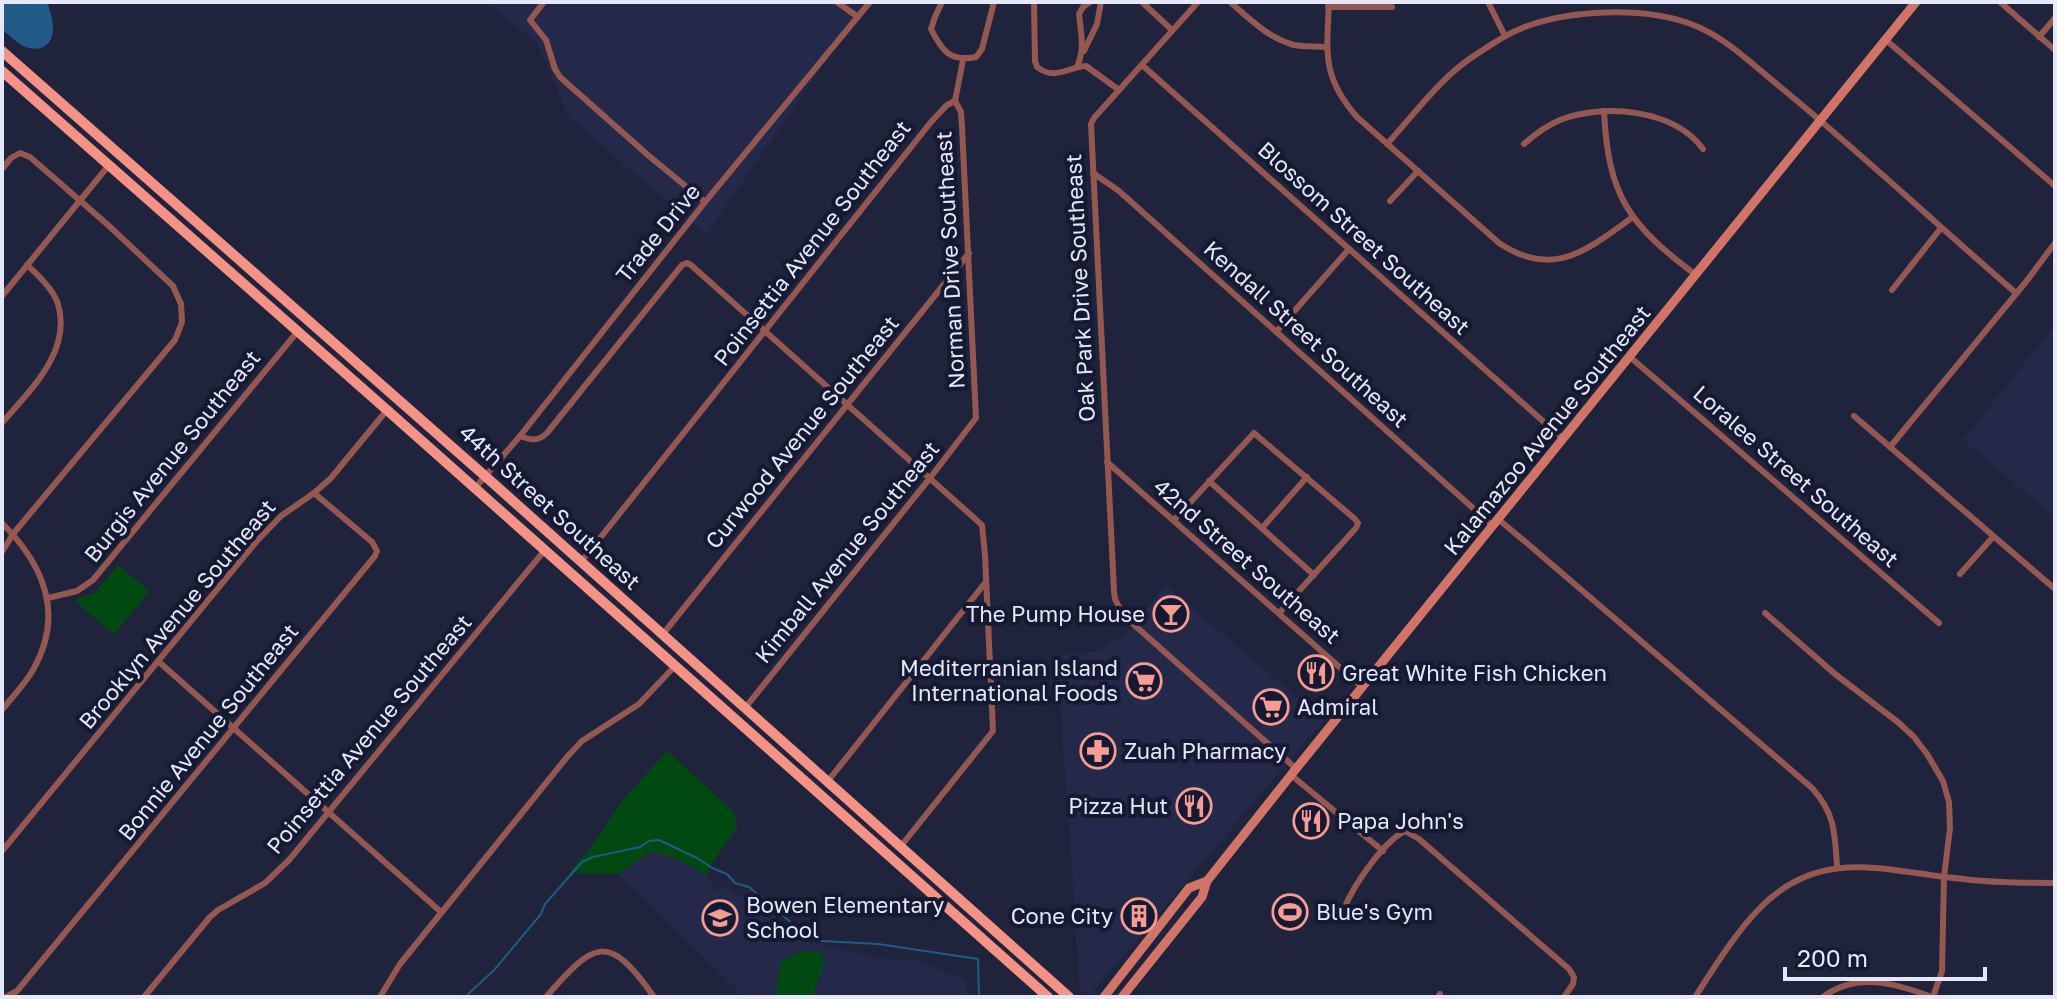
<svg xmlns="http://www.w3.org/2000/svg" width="2057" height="999" viewBox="0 0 2057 999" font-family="'Golos Text',sans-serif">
<rect width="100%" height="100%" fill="#1f233c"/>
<g fill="#252949">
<polygon points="485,2 867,2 706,235 569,117 537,43"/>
<polygon points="2055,325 2055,517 1963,440"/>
<polygon points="1165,585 1324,720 1089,996 1080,989 1057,655 1095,652 1129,631"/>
<polygon points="651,851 673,857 707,875 716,891 727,887 749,902 755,899 795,933 811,943 887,959 918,960 966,980 968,997 745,997 618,874"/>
</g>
<g fill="#004a11">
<polygon points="118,565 150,591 114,634 74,600 95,593"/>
<path d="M667,751L734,812L737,828C726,844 714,856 707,875L673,857L651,851L618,874L569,873L594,843L621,802Z"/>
<path d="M804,951L822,953C828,969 815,980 813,996L775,997L781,961Z"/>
</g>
<path fill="#205a87" d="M2,2H33L48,4C52,17 59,39 43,47C37,50 29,49 23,46C16,42 9,35 2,30Z"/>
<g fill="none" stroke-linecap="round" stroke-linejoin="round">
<polyline stroke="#205a87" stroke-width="2" points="465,997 495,969 541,914 545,904 582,862 593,857 640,847 649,841 659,840 699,859 712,868 727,874 735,883 749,887 801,931 822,941 878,944 978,959 979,997"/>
<g stroke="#945851" stroke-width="6">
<polyline points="544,2 530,20 546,40 555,69 560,77 649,156 705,202"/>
<polyline points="837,2 858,17"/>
<path d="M942,2L935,17L931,29C942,51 950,62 976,57L982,49L994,2"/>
<path d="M1034,2L1035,61L1037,67C1055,81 1068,67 1086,66L1119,90"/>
<polyline points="1142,2 1172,30"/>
<polyline points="1198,2 1094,118 1091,124 1114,591 1115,599 1123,615 1292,765 1295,770"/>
<path d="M1230,2C1250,19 1268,38 1294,45C1304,47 1316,46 1327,47"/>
<path d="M1329,2C1327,52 1321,76 1357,117L1499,243C1554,280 1588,249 1633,217"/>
<polyline points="1488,2 1505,36"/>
<polyline points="2000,2 2055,50"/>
<polyline points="1328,7 1392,7"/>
<polyline points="2039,37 2055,18"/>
<polyline points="1886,40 2055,186"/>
<polyline points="1084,51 1097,24 1101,2"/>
<polyline points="1142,65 1562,438"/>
<path d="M1077,67C1085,49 1081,33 1079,14L1083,7L1090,2"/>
<polyline points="955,101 963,60"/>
<path d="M1604,111C1608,196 1629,225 1696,275"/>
<path d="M1387,144C1409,120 1429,93 1453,72C1467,59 1486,48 1502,38C1550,9 1639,5 1691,24C1724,36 1752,64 1779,86C1860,152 1937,225 2016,293"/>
<path d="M1524,144C1535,134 1546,126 1560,120C1603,103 1674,109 1703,149"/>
<polyline points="2,169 11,158 20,153 30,157 108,225 173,286 181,304 182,322 175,340 13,534 2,552"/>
<polyline points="1093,173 1119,191 1493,526"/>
<polyline points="1390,201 1418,171"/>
<polyline points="1892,290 1941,228"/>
<polyline points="2,296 109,165"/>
<polyline points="1276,332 1349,249"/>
<polyline points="1630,357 1939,623"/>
<polyline points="1854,416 2055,589"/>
<path d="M2,423C30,390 72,352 58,304C53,289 38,275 27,265"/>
<path d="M520,436C531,440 538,442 547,433L682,265L687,263L691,265L982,525L985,555L993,731L901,846"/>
<polyline points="1890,447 2025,283 2055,243"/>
<polyline points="1107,462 1362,687"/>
<polyline points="1209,481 1314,575"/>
<polyline points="475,488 520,436 705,202 870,2"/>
<path d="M1498,519L1528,544L1812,788C1835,813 1835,834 1837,867"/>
<polyline points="1174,520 1254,433 1355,519 1358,523 1356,528 1279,613"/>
<path d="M2,523C44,565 65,614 33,670C25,684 12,697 2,710"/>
<polyline points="1262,528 1307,477"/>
<polyline points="581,562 931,122 947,105 955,101"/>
<polyline points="1960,574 1993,537"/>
<polyline points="48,598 77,591 93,580 298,331"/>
<polyline points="1765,613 1835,674 1899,723 1914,737 1927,754 1943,781 1949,802 1950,828 1944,877 1942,971 1933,997"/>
<polyline points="663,634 969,253"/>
<polyline points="158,661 441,912"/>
<polyline points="745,708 930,478 976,418 962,127 961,112 955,101"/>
<polyline points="1291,775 1383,851"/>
<polyline points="828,781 985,583"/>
<polyline points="2,851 256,542 281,516 314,493 331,478 387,410"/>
<path d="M1344,909C1353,886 1383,842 1405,831L1419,839L1569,969L1574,977L1573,984L1564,997"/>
<polyline points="6,997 17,991 375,556 377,551 372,542 314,493"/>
<polyline points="144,997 210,917 218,910 265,883 289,860 545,550"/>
<polyline points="380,997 400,964 567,757 582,741 639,704 675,666"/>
<path d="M546,997C594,942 608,931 654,997"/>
<polyline points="1438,997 1440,994"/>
<path d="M1695,997C1714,968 1736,932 1760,908C1821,845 1888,872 1963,879C1994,883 2024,883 2055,883"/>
<path d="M1823,997C1857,972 1895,983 1932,997"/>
</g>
<g stroke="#d27368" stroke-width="9">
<polyline points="1104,997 1189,888 1207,881"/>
<polyline points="1122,997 1202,897 1207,881 1295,770 1916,2"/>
</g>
<g stroke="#f49285" stroke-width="10">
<polyline points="2,51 485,476 1069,997"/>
<polyline points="2,71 387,410 1048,997"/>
</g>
</g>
<defs>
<symbol id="bar-ring" viewBox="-11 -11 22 22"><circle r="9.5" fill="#161932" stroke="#f59c93" stroke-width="1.5"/><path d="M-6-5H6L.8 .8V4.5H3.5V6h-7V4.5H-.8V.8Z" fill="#f59c93"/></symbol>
<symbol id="restaurant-ring" viewBox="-11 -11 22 22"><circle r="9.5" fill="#161932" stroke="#f59c93" stroke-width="1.5"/><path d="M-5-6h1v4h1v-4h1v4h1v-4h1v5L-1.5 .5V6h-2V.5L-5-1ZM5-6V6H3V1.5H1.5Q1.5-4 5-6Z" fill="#f59c93"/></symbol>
<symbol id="supermarket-ring" viewBox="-11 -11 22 22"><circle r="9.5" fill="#161932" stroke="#f59c93" stroke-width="1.5"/><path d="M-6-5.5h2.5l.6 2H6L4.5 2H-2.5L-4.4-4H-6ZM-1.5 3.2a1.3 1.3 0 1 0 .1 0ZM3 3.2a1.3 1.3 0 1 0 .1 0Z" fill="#f59c93"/></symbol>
<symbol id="pharmacy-ring" viewBox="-11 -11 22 22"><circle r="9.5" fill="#161932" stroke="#f59c93" stroke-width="1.5"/><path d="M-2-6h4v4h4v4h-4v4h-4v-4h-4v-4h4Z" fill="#f59c93"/></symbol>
<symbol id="stadium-ring" viewBox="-11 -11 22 22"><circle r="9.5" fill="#161932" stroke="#f59c93" stroke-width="1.5"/><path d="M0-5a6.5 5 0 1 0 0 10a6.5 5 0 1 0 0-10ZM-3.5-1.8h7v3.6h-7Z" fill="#f59c93"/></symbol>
<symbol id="building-ring" viewBox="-11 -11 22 22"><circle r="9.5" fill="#161932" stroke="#f59c93" stroke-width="1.5"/><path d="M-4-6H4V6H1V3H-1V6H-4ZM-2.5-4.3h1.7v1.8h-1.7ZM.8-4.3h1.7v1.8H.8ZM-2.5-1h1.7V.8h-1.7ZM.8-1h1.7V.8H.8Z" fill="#f59c93"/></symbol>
<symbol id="school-ring" viewBox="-11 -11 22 22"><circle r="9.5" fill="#161932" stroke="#f59c93" stroke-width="1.5"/><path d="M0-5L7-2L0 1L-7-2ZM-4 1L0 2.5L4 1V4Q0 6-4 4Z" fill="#f59c93"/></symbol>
</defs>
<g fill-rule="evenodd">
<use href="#bar-ring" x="1151" y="594" width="40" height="40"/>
<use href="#restaurant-ring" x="1296" y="653" width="40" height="40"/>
<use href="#supermarket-ring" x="1124" y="661" width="40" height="40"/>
<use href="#supermarket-ring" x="1251" y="687" width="40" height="40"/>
<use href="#pharmacy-ring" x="1078" y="731" width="40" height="40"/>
<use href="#restaurant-ring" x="1174" y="786" width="40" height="40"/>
<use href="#restaurant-ring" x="1291" y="801" width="40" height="40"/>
<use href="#stadium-ring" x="1270" y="892" width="40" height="40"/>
<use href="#building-ring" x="1119" y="896" width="40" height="40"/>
<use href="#school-ring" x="700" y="898" width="40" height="40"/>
</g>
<g text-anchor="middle" stroke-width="8" stroke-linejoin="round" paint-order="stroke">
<g font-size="22" fill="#e4e8f9" stroke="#161932">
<text transform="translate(658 233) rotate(-51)" y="8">Trade Drive</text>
<text transform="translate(1364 238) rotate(42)" y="8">Blossom Street Southeast</text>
<text transform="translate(812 243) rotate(-52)" y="8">Poinsettia Avenue Southeast</text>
<text transform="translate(950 260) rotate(-93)" y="8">Norman Drive Southeast</text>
<text transform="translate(1080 288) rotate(-93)" y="8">Oak Park Drive Southeast</text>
<text transform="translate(1306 334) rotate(42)" y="8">Kendall Street Southeast</text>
<text transform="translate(1547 430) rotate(-51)" y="8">Kalamazoo Avenue Southeast</text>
<text transform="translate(802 432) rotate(-51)" y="8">Curwood Avenue Southeast</text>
<text transform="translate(172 456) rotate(-51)" y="8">Burgis Avenue Southeast</text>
<text transform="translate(1796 476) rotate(41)" y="8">Loralee Street Southeast</text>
<text transform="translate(550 507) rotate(42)" y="8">44th Street Southeast</text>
<text transform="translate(847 552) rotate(-51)" y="8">Kimball Avenue Southeast</text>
<text transform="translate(1247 561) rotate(41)" y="8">42nd Street Southeast</text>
<text transform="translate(177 614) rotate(-50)" y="8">Brooklyn Avenue Southeast</text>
<text transform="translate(208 732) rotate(-51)" y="8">Bonnie Avenue Southeast</text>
<text transform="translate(369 734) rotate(-50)" y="8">Poinsettia Avenue Southeast</text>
</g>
<g font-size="22" fill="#e4e8f9" stroke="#161932" text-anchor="start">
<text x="1145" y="622" text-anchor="end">The Pump House</text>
<text x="1118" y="676" text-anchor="end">Mediterranian Island<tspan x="1118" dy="25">International Foods</tspan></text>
<text x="1342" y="681">Great White Fish Chicken</text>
<text x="1297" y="715">Admiral</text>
<text x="1124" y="759">Zuah Pharmacy</text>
<text x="1168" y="814" text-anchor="end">Pizza Hut</text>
<text x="1337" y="829">Papa John's</text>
<text x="746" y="913">Bowen Elementary<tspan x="746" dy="25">School</tspan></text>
<text x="1316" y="920">Blue's Gym</text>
<text x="1113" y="924" text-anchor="end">Cone City</text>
</g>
</g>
<rect width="2057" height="999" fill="none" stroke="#e4e8f9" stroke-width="8"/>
<path d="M1785 967v12h200v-12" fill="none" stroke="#e4e8f9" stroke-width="4"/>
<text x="1797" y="967" font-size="24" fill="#e4e8f9" stroke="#161932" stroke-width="6" paint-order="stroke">200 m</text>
</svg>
